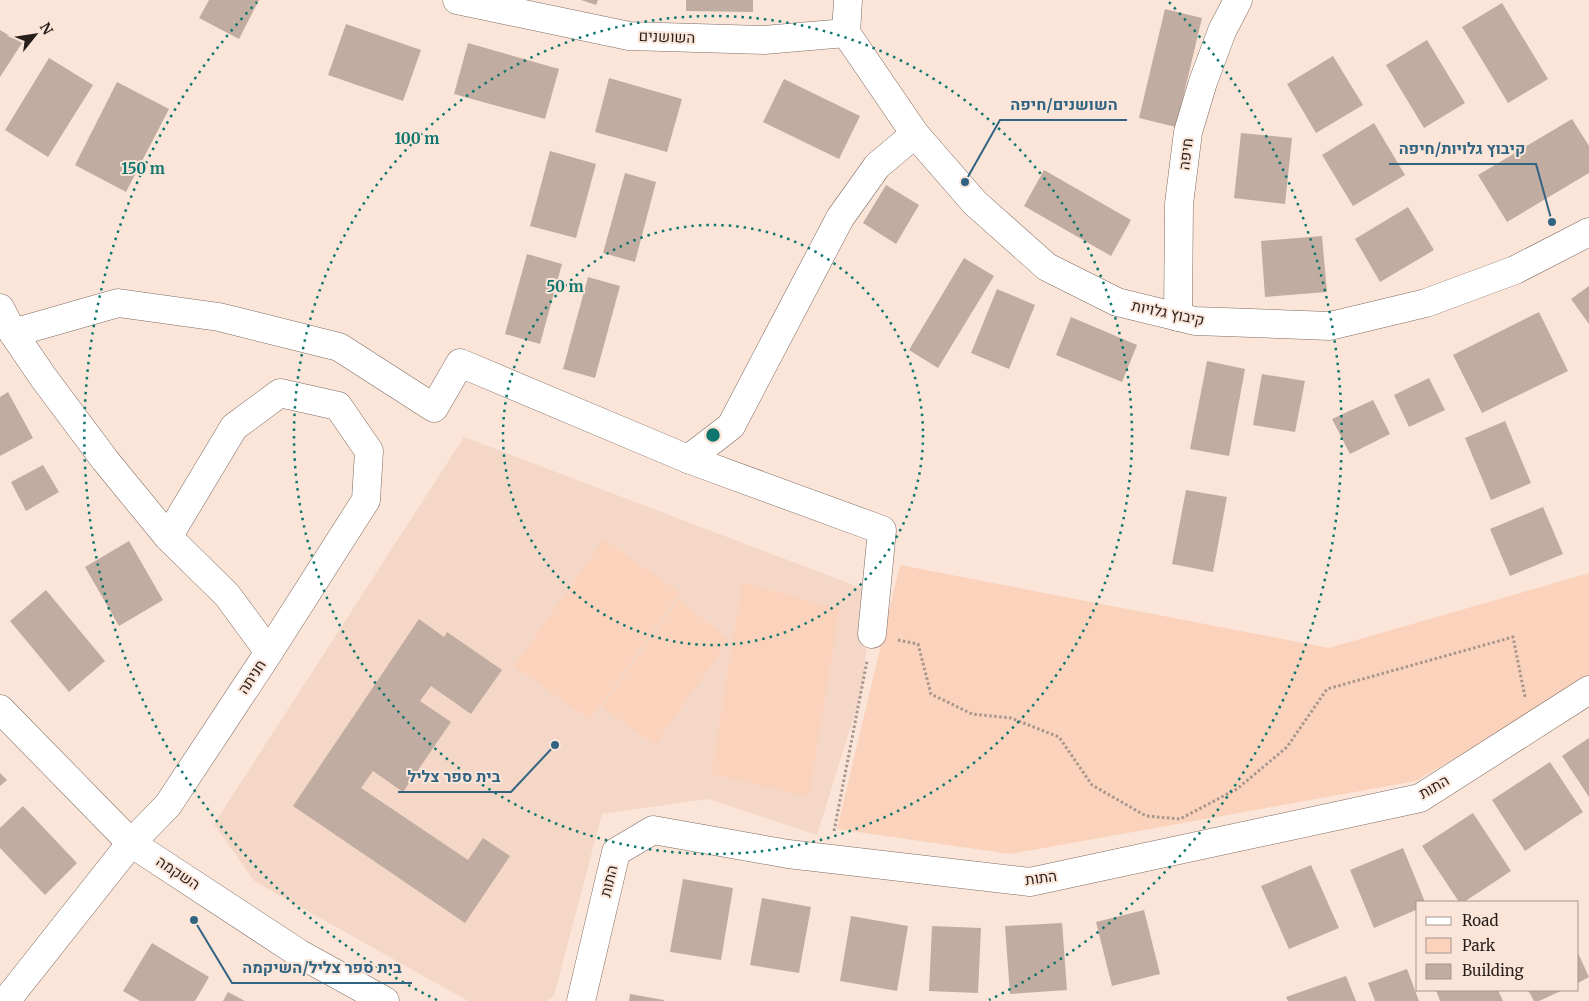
<svg xmlns="http://www.w3.org/2000/svg" width="1589" height="1001" viewBox="0 0 1589 1001" font-family="Merriweather,Heebo,serif">
<rect width="100%" height="100%" fill="#fbe5d9"/>
<polygon fill="#f4d7c7" points="464,437 872,592 862,691 817,835 708,799 602,814 554,996 546,1001 468,1001 254,881 214,824"/>
<g fill="#fbd3bc">
<polygon points="604,539 680,593 590,720 514,666"/>
<polygon points="900,565 1329,648 1589,573 1589,680 1416,781 1010,854 837,829"/>
<polygon points="742,582 840,609 809,797 711,774"/>
<polygon points="679,599 729,640 655,745 602,707"/>
</g>
<g fill="#c1aca1">
<polygon points="209,0 259,0 239,39 199,18"/>
<polygon points="581,0 598,0 596,5"/>
<polygon points="686,0 753,0 753,12 686,11"/>
<polygon points="1502,3 1548,79 1508,103 1462,27"/>
<polygon points="1165,9 1202,18 1176,127 1139,118"/>
<polygon points="346,24 421,50 403,101 328,75"/>
<polygon points="0,30 22,43 0,77"/>
<polygon points="1427,40 1465,103 1424,128 1386,65"/>
<polygon points="468,43 559,69 545,119 454,94"/>
<polygon points="1333,56 1363,105 1316,133 1287,84"/>
<polygon points="49,58 93,85 48,157 5,130"/>
<polygon points="609,78 682,99 667,152 595,132"/>
<polygon points="784,79 860,116 839,159 763,122"/>
<polygon points="117,82 169,109 126,192 75,165"/>
<polygon points="1572,119 1589,146 1589,173 1507,222 1478,175"/>
<polygon points="1374,123 1405,175 1353,206 1322,155"/>
<polygon points="1241,133 1292,138 1285,204 1234,198"/>
<polygon points="550,151 596,164 576,238 530,226"/>
<polygon points="1044,170 1131,220 1111,256 1024,206"/>
<polygon points="625,173 656,182 635,262 603,253"/>
<polygon points="886,185 919,205 896,244 863,223"/>
<polygon points="1408,207 1434,250 1380,282 1355,239"/>
<polygon points="1322,236 1327,292 1265,297 1261,241"/>
<polygon points="527,254 562,264 540,344 505,334"/>
<polygon points="964,258 994,276 938,368 909,350"/>
<polygon points="588,277 620,286 595,378 563,369"/>
<polygon points="1589,286 1589,324 1571,299"/>
<polygon points="997,289 1035,305 1009,369 971,353"/>
<polygon points="1539,312 1568,371 1482,413 1453,355"/>
<polygon points="1071,317 1137,345 1122,382 1056,355"/>
<polygon points="1207,361 1245,369 1229,456 1190,449"/>
<polygon points="1262,374 1305,381 1295,432 1253,425"/>
<polygon points="1429,378 1445,410 1409,427 1394,395"/>
<polygon points="8,392 33,438 0,456 0,397"/>
<polygon points="1373,400 1390,434 1350,454 1332,419"/>
<polygon points="1505,421 1531,483 1491,500 1465,438"/>
<polygon points="43,465 59,492 26,511 11,482"/>
<polygon points="1186,490 1227,497 1213,572 1172,564"/>
<polygon points="1543,507 1563,554 1510,576 1490,529"/>
<polygon points="129,541 163,600 119,626 85,567"/>
<polygon points="46,590 105,661 69,692 10,621"/>
<polygon points="419,619 444,637 447,632 502,670 471,714 431,686 420,701 451,722 403,792 373,771 361,788 468,860 483,838 510,856 465,923 293,806"/>
<polygon points="1589,738 1589,797 1562,756"/>
<polygon points="1550,762 1583,812 1525,851 1492,800"/>
<polygon points="0,773 7,780 0,786"/>
<polygon points="23,806 77,863 45,895 0,848 0,828"/>
<polygon points="1473,813 1511,871 1464,902 1459,902 1422,846"/>
<polygon points="1403,848 1425,902 1418,902 1418,909 1374,928 1350,870"/>
<polygon points="1311,865 1339,928 1289,949 1261,886"/>
<polygon points="683,879 733,888 721,960 670,952"/>
<polygon points="762,898 811,907 799,973 750,965"/>
<polygon points="1144,910 1160,974 1112,986 1096,922"/>
<polygon points="851,916 908,926 897,991 840,981"/>
<polygon points="1062,923 1067,990 1010,994 1005,926"/>
<polygon points="932,926 981,928 978,993 929,991"/>
<polygon points="152,943 209,977 195,1001 140,1001 123,991"/>
<polygon points="1578,953 1589,977 1578,983"/>
<polygon points="1407,969 1419,1001 1375,1001 1368,983"/>
<polygon points="1346,976 1356,1001 1288,1001 1286,997"/>
<polygon points="1436,990 1498,990 1503,1001 1440,1001"/>
<polygon points="1528,990 1563,990 1539,1001 1534,1001"/>
<polygon points="228,992 245,1001 223,1001"/>
<polygon points="630,994 664,1000 664,1001 629,1001"/>
</g>
<g fill="none" stroke-linecap="round" stroke-linejoin="round">
<defs>
<g id="minor">
<polyline points="457,0 629,36 764,40 846,33"/>
<polyline points="846,33 915,134 975,203 1047,267 1117,302 1195,321 1330,326 1426,303 1515,270 1589,232"/>
<polyline points="846,33 848,0"/>
<polyline points="0,308 13,333 43,377 105,460 168,537 227,595 269,652 168,805 131,843 6,1001"/>
<polyline points="1178,317 1179,204 1188,132 1203,82 1222,31 1238,0"/>
<polyline points="13,333 118,303 219,317 339,347 434,408 460,363 688,459 882,530 872,634"/>
<polyline points="688,459 731,426 840,218 877,166 915,134"/>
<polyline points="168,537 234,427 280,393 338,406 369,451 366,500 269,652"/>
<polyline points="0,709 131,843 300,954 385,1001"/>
<polyline points="581,1001 616,852 653,830 788,854 1030,882 1420,798 1589,690"/>
</g>
</defs>
<use href="#minor" stroke="#7e6b60" stroke-width="29"/>
<g stroke="#a7968d" stroke-width="3" stroke-dasharray="2.5 2.5" stroke-linecap="butt">
<polyline points="898,640 918,644 931,694 972,714 1011,718 1059,737 1092,785 1146,816 1180,819 1237,789 1287,747 1327,689 1513,637 1525,697"/>
<polyline points="834,831 867,661"/>
</g>
<use href="#minor" stroke="#fff" stroke-width="28"/>
</g>
<g fill="none" stroke="#0f766e" stroke-width="2.5" stroke-dasharray="2.5 5">
<circle cx="713" cy="435" r="210"/>
<circle cx="713" cy="435" r="419"/>
<path d="M437 1000A629 629 0 0 1 257 2M1169 2A629 629 0 0 1 989 1000"/>
</g>
<g text-anchor="middle" stroke-width="4" stroke-linejoin="round" paint-order="stroke">
<g font-size="15" fill="#271f1b" stroke="#fbe5d9">
<text transform="translate(667 37) rotate(2)" y="5">השושנים</text>
<text transform="translate(1186 154) rotate(-83)" y="5">חיפה</text>
<text transform="translate(1168 313) rotate(12)" y="5">קיבוץ גלויות</text>
<text transform="translate(252 677) rotate(-57)" y="5">חניתה</text>
<text transform="translate(1434 787) rotate(-30)" y="5">התות</text>
<text transform="translate(178 873) rotate(33)" y="5">השקמה</text>
<text transform="translate(1041 878) rotate(-8)" y="5">התות</text>
<text transform="translate(609 881) rotate(-76)" y="5">התות</text>
</g>
</g>
<circle cx="713" cy="435" r="8" fill="#0f766e" stroke="#fbe5d9" stroke-width="2.5"/>
<g font-size="15" text-anchor="middle" font-weight="bold" fill="#0f766e" stroke="#fbe5d9" stroke-width="4" stroke-linejoin="round" paint-order="stroke">
<text x="417" y="144">100 m</text>
<text x="143" y="174">150 m</text>
<text x="565" y="292">50 m</text>
</g>
<path fill="none" stroke="#316481" stroke-width="2" d="M965 182L1000 120H1127M1552 222L1536 164H1389M555 745L511 792H398M194 920L232 983H412"/>
<g fill="#316481" stroke="#fbe5d9" stroke-width="2">
<circle cx="965" cy="182" r="5"/>
<circle cx="1552" cy="222" r="5"/>
<circle cx="555" cy="745" r="5"/>
<circle cx="194" cy="920" r="5"/>
</g>
<g font-size="16" text-anchor="middle" font-weight="bold" fill="#316481" stroke="#fbe5d9" stroke-width="4" stroke-linejoin="round" paint-order="stroke">
<text x="1064" y="110">השושנים/חיפה</text>
<text x="1462" y="154">קיבוץ גלויות/חיפה</text>
<text x="454" y="782">בית ספר צליל</text>
<text x="322" y="973">בית ספר צליל/השיקמה</text>
</g>
<rect x="1416" y="901" width="162" height="90" fill="#fbe5d9" stroke="#a6968d"/>
<rect x="1426" y="917" width="25" height="8" fill="#ffffff" stroke="#a6968d"/>
<text x="1462" y="926" font-size="15" fill="#271f1b">Road</text>
<rect x="1426" y="938" width="25" height="15" fill="#fbd3bc" stroke="#a6968d"/>
<text x="1462" y="951" font-size="15" fill="#271f1b">Park</text>
<rect x="1426" y="964" width="25" height="15" fill="#c1aca1" stroke="#a6968d"/>
<text x="1462" y="976" font-size="15" fill="#271f1b">Building</text>
<g transform="translate(35 35) rotate(60)" stroke="#fbe5d9" stroke-width="4" paint-order="stroke">
<path d="M0-4L9 19L0 12L-9 19Z" fill="#271f1b"/>
<text y="-8" font-size="14" font-weight="bold" text-anchor="middle" fill="#271f1b">N</text>
</g>
</svg>
